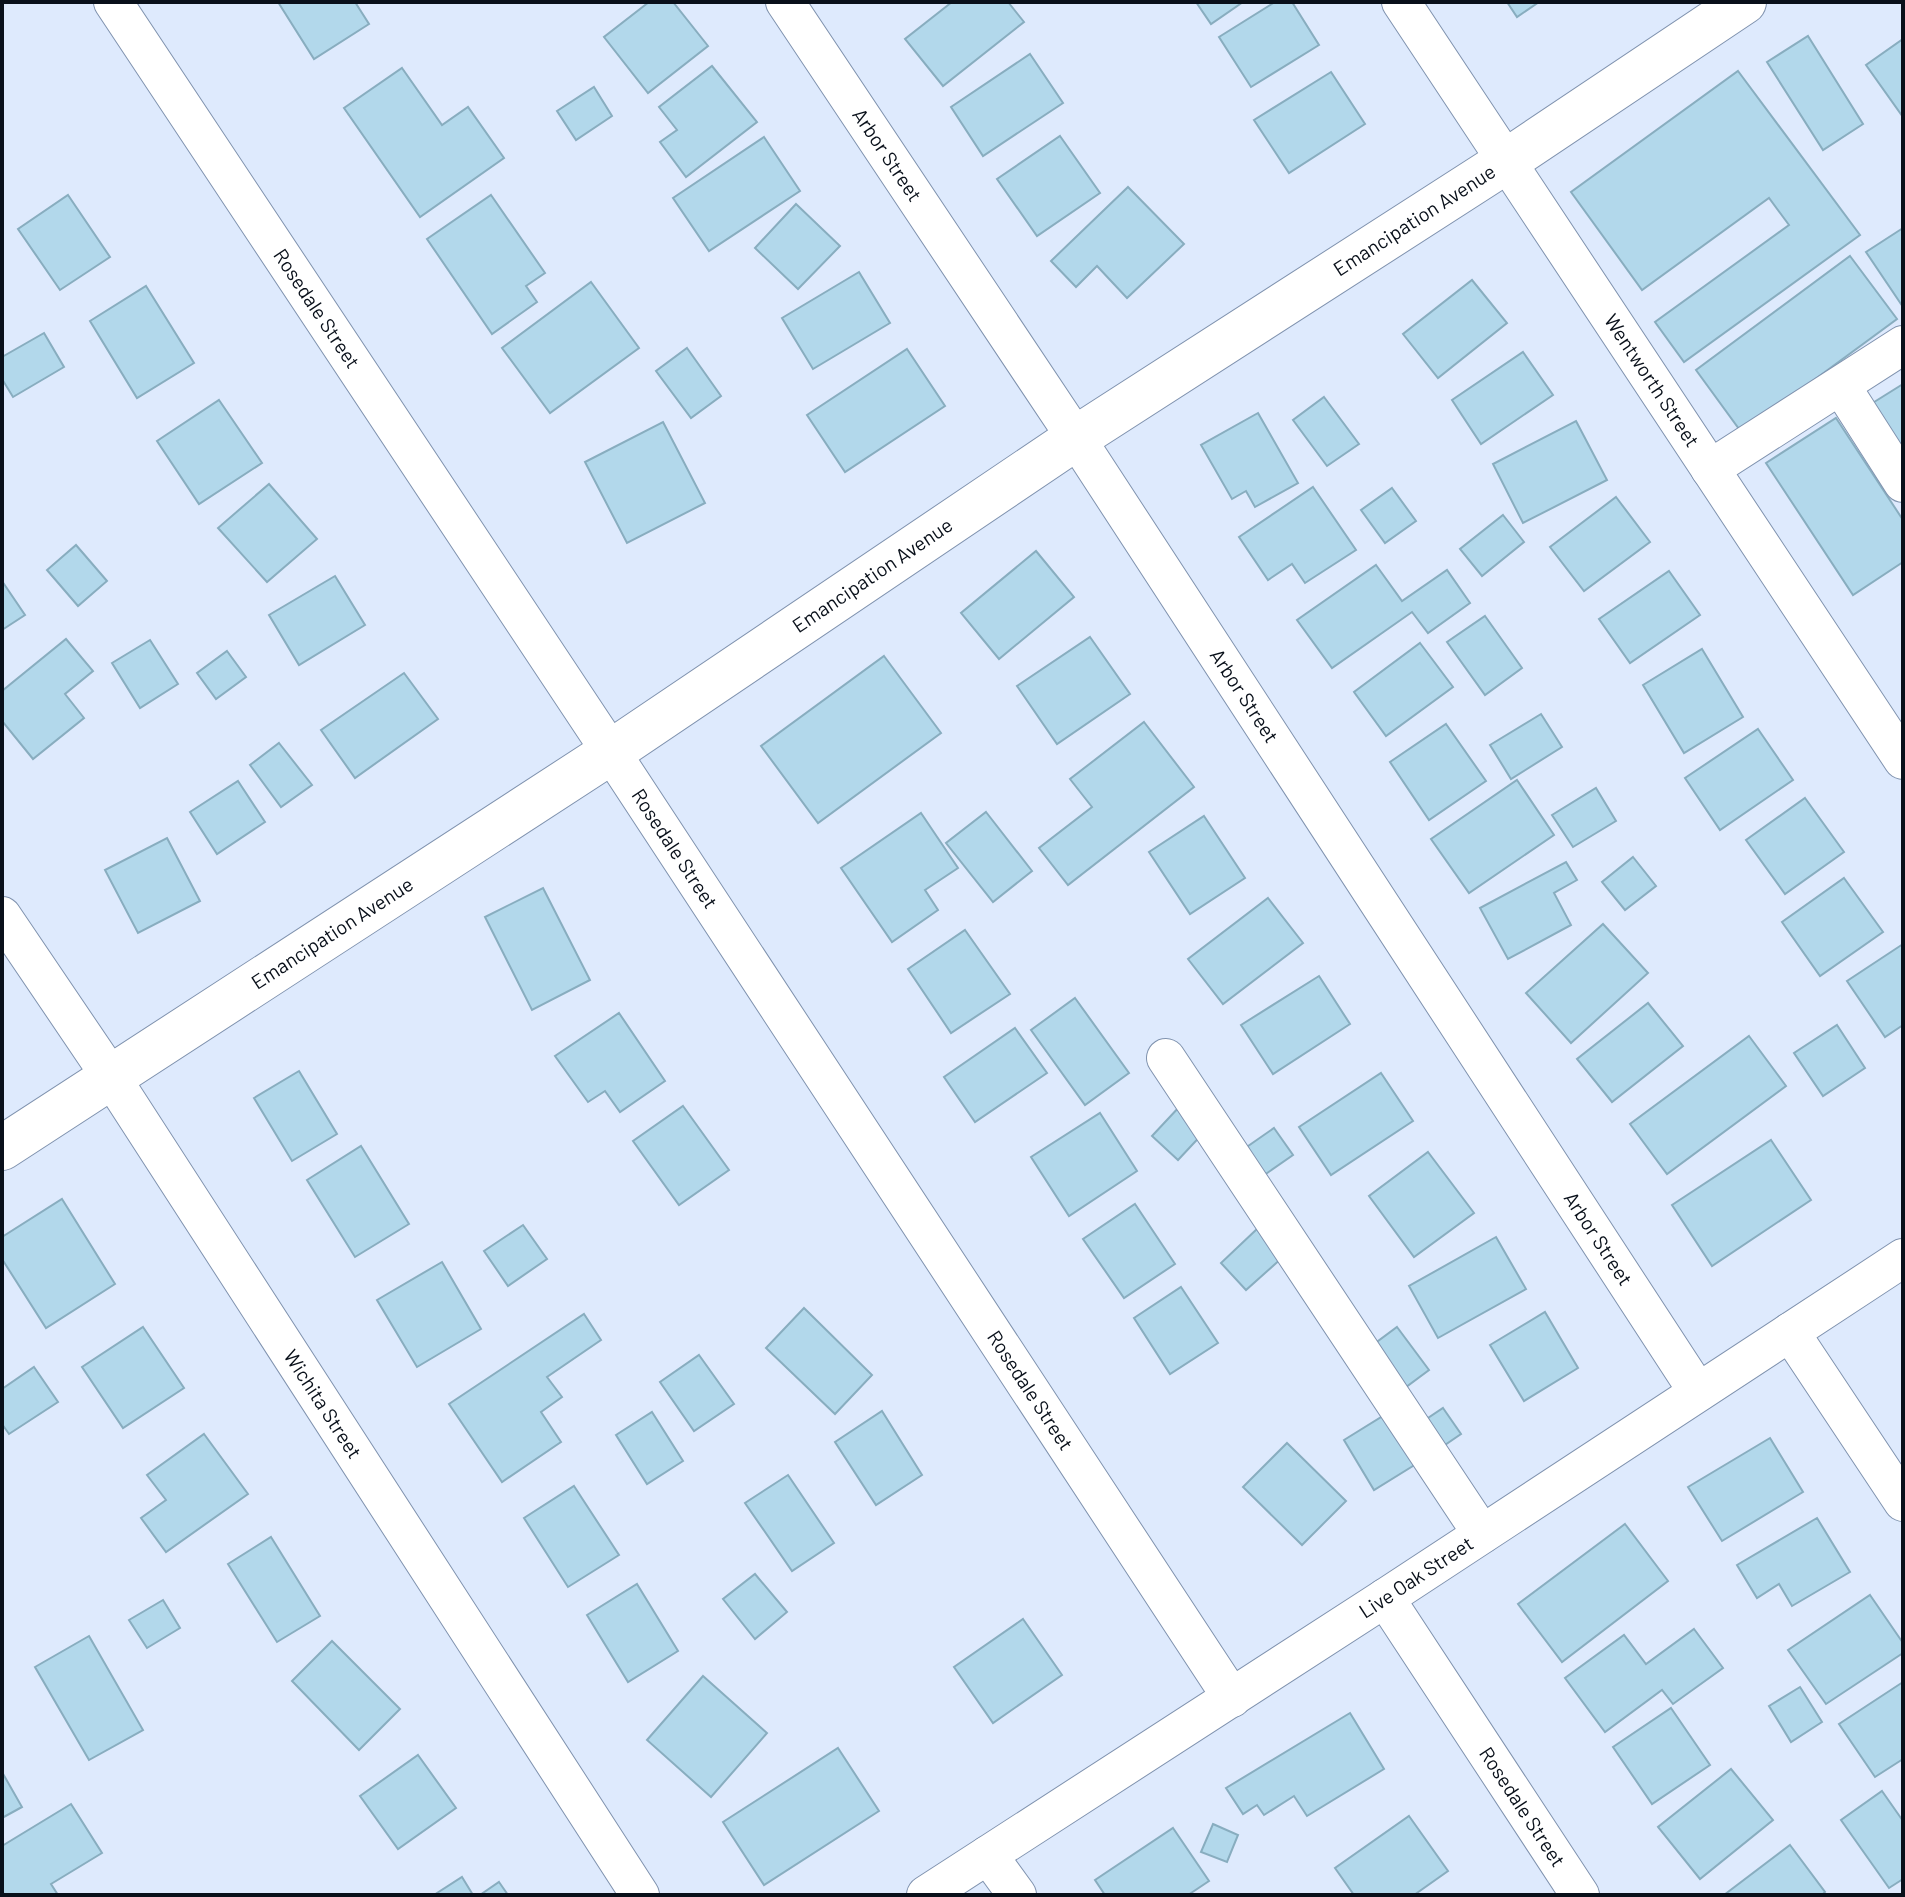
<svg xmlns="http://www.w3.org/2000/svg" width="1905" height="1897" viewBox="0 0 1905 1897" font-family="Barlow,sans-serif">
<rect width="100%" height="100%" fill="#deeafd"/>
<g fill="#b2d8eb" stroke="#88adbf" stroke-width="2">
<polygon points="278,2 355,2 369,24 314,59"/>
<polygon points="649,2 673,2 708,46 648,93 604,37"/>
<polygon points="952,2 1008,2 1024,22 943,86 905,39"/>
<polygon points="1196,2 1243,2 1211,24"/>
<polygon points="1275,2 1292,2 1319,45 1251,87 1219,37"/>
<polygon points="1507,2 1539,2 1517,17"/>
<polygon points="1808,36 1863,124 1823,150 1767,62"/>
<polygon points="1903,39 1903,117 1866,65"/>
<polygon points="1030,54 1063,103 983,156 951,107"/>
<polygon points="712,66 757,122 686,177 660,142 677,130 659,107"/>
<polygon points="402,68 442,125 468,107 504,158 420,217 344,108"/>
<polygon points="1738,71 1860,235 1684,362 1655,322 1789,225 1769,198 1642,290 1571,192"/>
<polygon points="1331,72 1365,124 1289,173 1254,120"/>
<polygon points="594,87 612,116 576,140 557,111"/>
<polygon points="1060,136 1100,193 1037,236 997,179"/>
<polygon points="764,137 800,191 709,251 673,198"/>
<polygon points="1128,187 1184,244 1127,298 1097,266 1076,287 1051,261"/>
<polygon points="68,195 110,257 60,290 18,229"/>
<polygon points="491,195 545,273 526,286 537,302 492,334 427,239"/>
<polygon points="796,204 840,246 798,289 755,248"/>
<polygon points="1903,228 1903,307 1866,252"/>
<polygon points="1850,256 1897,319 1742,433 1696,370"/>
<polygon points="859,272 890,323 813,369 782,318"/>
<polygon points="1472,280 1507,323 1438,378 1403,334"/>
<polygon points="591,282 639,348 550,413 502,348"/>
<polygon points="146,286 194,363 137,398 90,321"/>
<polygon points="44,333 64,367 13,397 2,379 2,357"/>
<polygon points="687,348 721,396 691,418 656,371"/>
<polygon points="907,349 945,406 845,472 807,415"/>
<polygon points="1523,352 1553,395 1481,444 1452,400"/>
<polygon points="1903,384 1903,454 1871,404"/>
<polygon points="1324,397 1359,444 1327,466 1293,420"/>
<polygon points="219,400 262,463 199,504 157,441"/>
<polygon points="1258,413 1298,483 1255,507 1246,491 1232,499 1201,445"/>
<polygon points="1836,418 1903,520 1903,562 1853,595 1766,463"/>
<polygon points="1576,421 1607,480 1523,523 1493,464"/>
<polygon points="663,422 705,503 627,543 585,462"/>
<polygon points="269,484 317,539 267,582 218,528"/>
<polygon points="1313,487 1356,550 1305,583 1292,564 1268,580 1239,537"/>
<polygon points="1392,488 1416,521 1385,543 1361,510"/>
<polygon points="1616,497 1650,542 1584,591 1550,547"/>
<polygon points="1503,515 1524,542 1482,576 1460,549"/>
<polygon points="76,545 107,581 78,606 47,570"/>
<polygon points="1036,551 1074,597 999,659 961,613"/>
<polygon points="1376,565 1402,601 1447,570 1470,603 1428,633 1412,612 1332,668 1297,620"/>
<polygon points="1669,571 1700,615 1630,663 1599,619"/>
<polygon points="335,576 365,625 299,665 269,615"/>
<polygon points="2,581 25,615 2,630"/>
<polygon points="1485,616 1522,668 1485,695 1447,642"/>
<polygon points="1090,637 1130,694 1057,744 1017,686"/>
<polygon points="66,639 93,671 65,694 84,718 33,759 2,721 2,691"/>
<polygon points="150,640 178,684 140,708 112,663"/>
<polygon points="1420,643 1453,687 1386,736 1354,692"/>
<polygon points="1702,649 1743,717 1684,753 1643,685"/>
<polygon points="227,651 246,677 216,699 197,673"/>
<polygon points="884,656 941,733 818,823 761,746"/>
<polygon points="404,673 438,719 355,778 321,730"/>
<polygon points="1541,714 1562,747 1511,779 1490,745"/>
<polygon points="1144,722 1194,787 1068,885 1039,848 1092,807 1070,779"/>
<polygon points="1446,724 1486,781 1429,820 1390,762"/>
<polygon points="1758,729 1793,780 1720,830 1685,778"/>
<polygon points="279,743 312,785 281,807 250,765"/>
<polygon points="1517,780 1554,835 1469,893 1431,839"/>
<polygon points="238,781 265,822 217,854 190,812"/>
<polygon points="1596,788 1616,821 1573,847 1552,815"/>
<polygon points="1805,798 1844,852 1785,894 1746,840"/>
<polygon points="986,812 1032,871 993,902 946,843"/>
<polygon points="921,813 958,868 925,890 938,910 892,942 841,868"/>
<polygon points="1204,816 1245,878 1190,914 1149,852"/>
<polygon points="167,838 200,901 138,933 105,870"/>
<polygon points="1633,857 1656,886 1625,910 1602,882"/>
<polygon points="1566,862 1577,880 1554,893 1571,925 1508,959 1480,908"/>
<polygon points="1844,878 1883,932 1820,976 1782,922"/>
<polygon points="543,888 590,980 532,1010 485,917"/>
<polygon points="1268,898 1303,943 1223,1004 1188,959"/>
<polygon points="1603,924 1648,973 1571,1043 1526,993"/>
<polygon points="965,930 1010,994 951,1033 908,969"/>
<polygon points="1903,944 1903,1025 1885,1037 1847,981"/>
<polygon points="1319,976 1350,1024 1273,1074 1241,1025"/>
<polygon points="1075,998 1129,1073 1085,1105 1031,1030"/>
<polygon points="1648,1003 1683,1046 1612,1102 1577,1059"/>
<polygon points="619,1013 665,1081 620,1112 605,1091 588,1102 555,1056"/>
<polygon points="1837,1025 1865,1068 1823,1096 1794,1053"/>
<polygon points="1015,1028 1047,1073 975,1122 944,1077"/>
<polygon points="1749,1036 1786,1086 1667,1174 1630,1124"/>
<polygon points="299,1071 337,1134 292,1161 254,1098"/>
<polygon points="1381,1073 1413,1121 1331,1175 1299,1127"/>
<polygon points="1181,1105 1207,1129 1178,1160 1152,1136"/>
<polygon points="683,1106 729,1170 679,1205 633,1141"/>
<polygon points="1100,1113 1137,1171 1069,1216 1031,1157"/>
<polygon points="1274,1128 1293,1155 1260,1178 1241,1151"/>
<polygon points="1771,1140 1811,1200 1712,1266 1672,1205"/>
<polygon points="361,1146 409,1224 355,1257 307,1180"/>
<polygon points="1428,1152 1474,1213 1414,1257 1369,1196"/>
<polygon points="62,1199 115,1284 46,1328 2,1259 2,1237"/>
<polygon points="1135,1204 1175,1264 1124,1298 1083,1239"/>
<polygon points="523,1225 547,1259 508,1286 484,1251"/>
<polygon points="1257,1229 1283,1257 1246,1290 1221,1263"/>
<polygon points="1496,1237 1526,1289 1438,1338 1409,1286"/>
<polygon points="442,1262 481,1329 417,1367 377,1300"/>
<polygon points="1181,1287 1218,1343 1170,1374 1134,1318"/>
<polygon points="804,1308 872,1375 835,1414 766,1348"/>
<polygon points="1545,1312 1578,1368 1524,1401 1490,1345"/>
<polygon points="584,1314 601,1340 547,1377 562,1397 541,1412 561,1442 502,1482 449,1404"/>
<polygon points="143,1327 184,1388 123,1428 82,1367"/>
<polygon points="1397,1327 1429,1370 1398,1393 1366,1350"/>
<polygon points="699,1355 734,1404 694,1431 660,1382"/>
<polygon points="34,1367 58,1402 9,1434 2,1424 2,1389"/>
<polygon points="1443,1408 1461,1434 1436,1451 1419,1424"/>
<polygon points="882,1411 922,1475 876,1505 835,1442"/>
<polygon points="1391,1411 1421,1461 1374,1490 1344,1440"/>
<polygon points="652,1412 683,1461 647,1484 616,1435"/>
<polygon points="204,1434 248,1494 166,1552 141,1518 166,1500 147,1475"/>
<polygon points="1770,1438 1803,1492 1722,1541 1688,1487"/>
<polygon points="1287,1443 1346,1501 1302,1545 1243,1487"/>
<polygon points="788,1475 834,1543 792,1571 745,1503"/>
<polygon points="574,1486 619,1555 568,1587 524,1518"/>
<polygon points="1817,1518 1850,1572 1792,1606 1779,1584 1757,1598 1737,1565"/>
<polygon points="1625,1524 1668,1581 1562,1662 1518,1604"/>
<polygon points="271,1537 320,1616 277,1642 228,1564"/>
<polygon points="755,1574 787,1612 755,1639 723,1599"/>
<polygon points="637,1584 678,1651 628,1682 587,1615"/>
<polygon points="1870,1595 1903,1643 1903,1653 1826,1704 1788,1650"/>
<polygon points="163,1600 180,1628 147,1648 129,1620"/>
<polygon points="1023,1619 1062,1675 993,1723 954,1667"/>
<polygon points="1694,1629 1723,1668 1673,1704 1662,1690 1605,1732 1565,1678 1624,1635 1646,1664"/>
<polygon points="89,1636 143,1730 89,1760 35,1667"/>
<polygon points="332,1641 400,1709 359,1750 292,1681"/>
<polygon points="703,1676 767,1733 711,1797 647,1740"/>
<polygon points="1903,1682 1903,1759 1875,1777 1839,1724"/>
<polygon points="1800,1687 1822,1722 1791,1742 1769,1706"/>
<polygon points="1671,1708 1710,1765 1652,1804 1613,1747"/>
<polygon points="1350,1713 1384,1769 1307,1816 1294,1796 1264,1815 1257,1805 1243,1814 1226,1788"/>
<polygon points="838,1748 879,1811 764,1885 723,1822"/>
<polygon points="418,1755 456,1808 398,1849 360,1796"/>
<polygon points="1731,1769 1773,1820 1700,1879 1658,1827"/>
<polygon points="2,1772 22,1807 2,1818"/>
<polygon points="1882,1791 1903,1821 1903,1879 1889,1888 1841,1820"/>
<polygon points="71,1804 102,1853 51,1884 58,1895 5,1895 2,1891 2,1846"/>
<polygon points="1409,1816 1448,1871 1414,1895 1354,1895 1335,1868"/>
<polygon points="1213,1824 1238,1835 1227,1862 1201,1852"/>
<polygon points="1173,1828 1209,1881 1188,1895 1105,1895 1095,1880"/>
<polygon points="1790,1845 1825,1892 1822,1895 1724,1895"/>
<polygon points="462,1877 473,1895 434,1895"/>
<polygon points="499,1882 508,1895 480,1895"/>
</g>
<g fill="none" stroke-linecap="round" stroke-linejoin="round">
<defs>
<g id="minor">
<path id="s1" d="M113,2L611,752L1232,1698"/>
<path id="s2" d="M785,2L1076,438L1698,1392"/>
<path id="s3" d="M1401,2L1903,760"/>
<polyline points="1841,386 1903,483"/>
<polyline points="1710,469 1903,345"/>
<path id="s4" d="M2,916L111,1077L640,1895"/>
<polyline points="1166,1058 1482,1534"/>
<polyline points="1790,1332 1903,1502"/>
<path id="s5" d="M1385,1598L1580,1895"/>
<polyline points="988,1855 1017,1895"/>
<path id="s6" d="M926,1895L1385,1598L1903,1258"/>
</g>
<g id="major">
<path id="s7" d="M2,1148L611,752L1076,438L1505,162L1744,2"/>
</g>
</defs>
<use href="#minor" stroke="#8093af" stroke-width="40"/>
<use href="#major" stroke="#8093af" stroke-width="46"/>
<use href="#minor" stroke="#fff" stroke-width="38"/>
<use href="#major" stroke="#fff" stroke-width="44"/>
</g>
<g text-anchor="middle" stroke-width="7" stroke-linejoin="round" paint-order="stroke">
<g font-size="20" fill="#09101a" stroke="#deeafd">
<text dy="7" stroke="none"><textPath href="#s2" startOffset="184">Arbor Street</textPath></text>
<text dy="7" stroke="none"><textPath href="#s7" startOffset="1690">Emancipation Avenue</textPath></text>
<text dy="7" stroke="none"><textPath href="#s1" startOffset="368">Rosedale Street</textPath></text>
<text dy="7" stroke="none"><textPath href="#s3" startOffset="454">Wentworth Street</textPath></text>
<text dy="7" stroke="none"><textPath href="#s7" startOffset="1042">Emancipation Avenue</textPath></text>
<text dy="7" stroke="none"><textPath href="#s2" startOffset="832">Arbor Street</textPath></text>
<text dy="7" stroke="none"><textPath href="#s1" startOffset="1016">Rosedale Street</textPath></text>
<text dy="7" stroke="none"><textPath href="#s7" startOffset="394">Emancipation Avenue</textPath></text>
<text dy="7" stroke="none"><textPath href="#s2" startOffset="1480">Arbor Street</textPath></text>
<text dy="7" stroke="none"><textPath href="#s1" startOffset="1664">Rosedale Street</textPath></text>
<text dy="7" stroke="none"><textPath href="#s4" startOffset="584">Wichita Street</textPath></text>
<text dy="7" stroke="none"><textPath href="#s6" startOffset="584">Live Oak Street</textPath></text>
<text dy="7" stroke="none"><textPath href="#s5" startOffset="250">Rosedale Street</textPath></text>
</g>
</g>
<rect width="1905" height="1897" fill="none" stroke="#09101a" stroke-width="8"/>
</svg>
